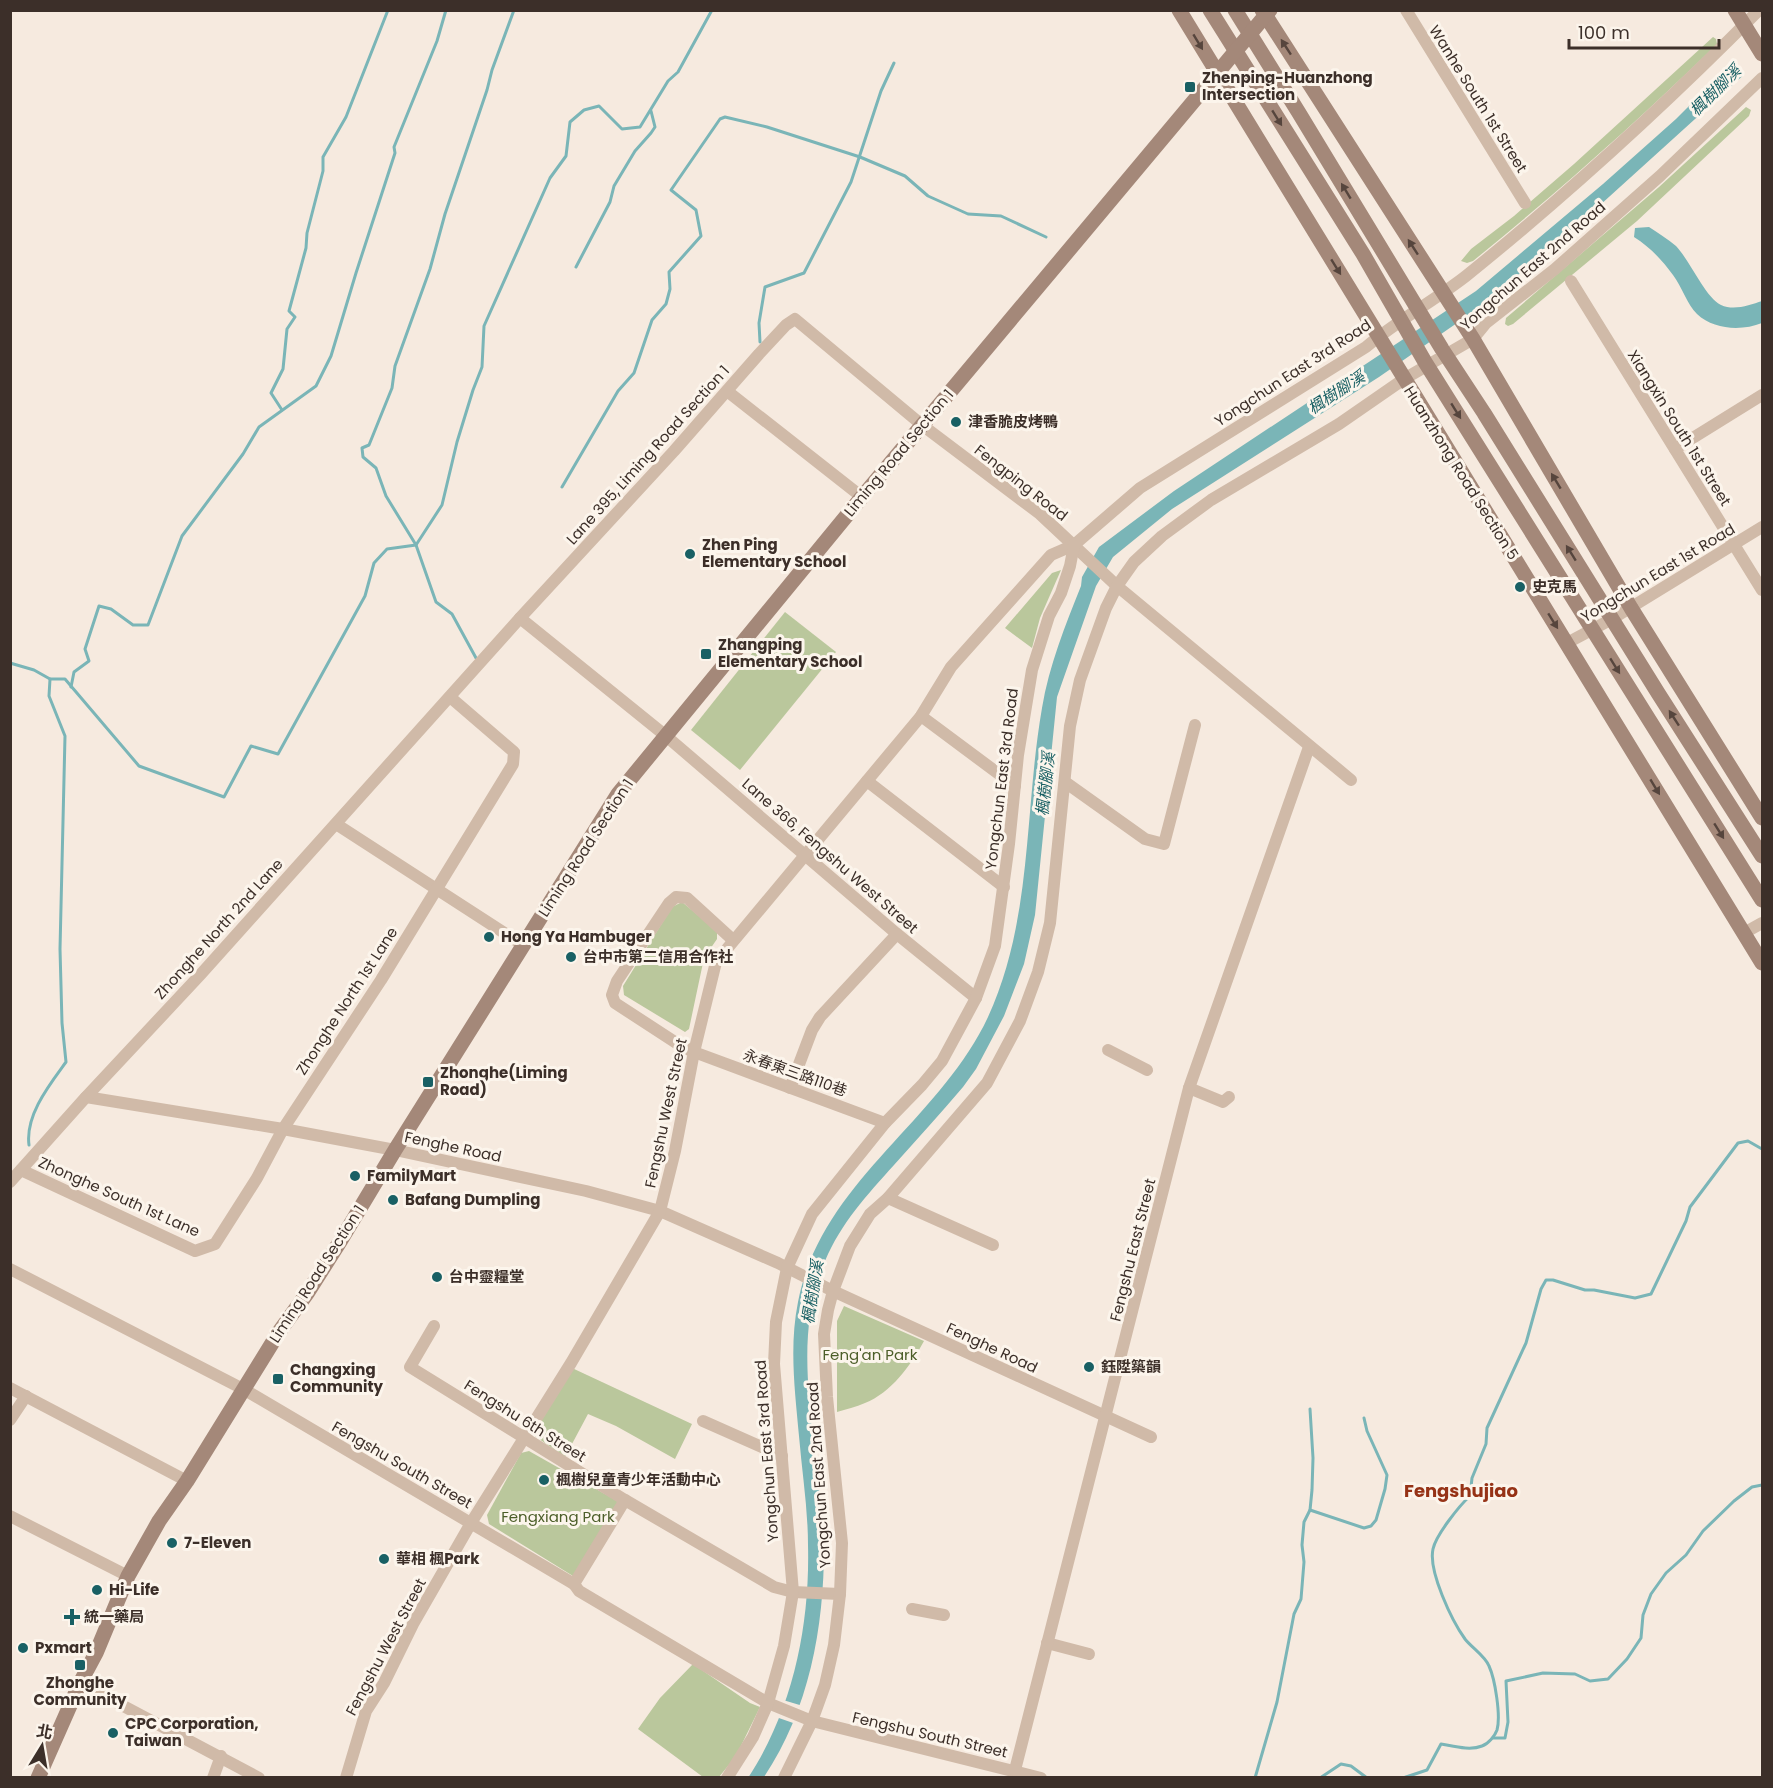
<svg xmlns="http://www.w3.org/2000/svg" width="1773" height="1788" viewBox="0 0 1773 1788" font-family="Poppins,'Noto Sans TC',sans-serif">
<rect width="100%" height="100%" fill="#f6eadf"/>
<g fill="#bac79c">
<path d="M1713,37L1716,39L1717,44C1639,120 1558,192 1473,261L1467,263L1461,261L1471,249L1514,216L1574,164Z"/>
<polygon points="1746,107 1751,110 1749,116 1637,221 1513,324 1508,326 1505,324 1506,318 1659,187"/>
<polygon points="1061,570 1040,618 1032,648 1005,628 1052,573"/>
<polygon points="785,612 836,652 740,770 691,730"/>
<polygon points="682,902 717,931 717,939 704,958 689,1029 685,1032 624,995 623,986 672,907"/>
<path d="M844,1306L924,1341C911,1365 891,1393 865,1403C856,1407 846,1409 837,1412V1321Z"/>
<polygon points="572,1368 692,1424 675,1459 616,1426 588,1414 565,1457 532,1434"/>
<polygon points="529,1451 619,1502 573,1576 489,1524 487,1515 521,1453"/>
<polygon points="693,1664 750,1703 760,1707 736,1756 719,1777 703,1777 638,1729 660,1698"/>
</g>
<g fill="#7ab5b7">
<path d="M1762,33L1748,71L1599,206L1483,305L1379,377L1172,509L1113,557L1096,586L1057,697L1035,915L1024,964L1004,1016L976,1069L963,1087C940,1114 917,1139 894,1165C867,1195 841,1223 825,1261C800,1321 807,1377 813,1440C817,1475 823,1512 824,1548C824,1628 809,1710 764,1777L748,1778C793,1709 810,1626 808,1545C808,1509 802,1472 799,1436C795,1391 789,1347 798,1302C821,1182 939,1122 988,1017C1033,919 1024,811 1042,708C1049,666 1065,626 1081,586L1082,577L1099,547L1174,491L1476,291L1603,184L1676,119Z"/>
<path d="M1649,227C1658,233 1668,239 1676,246C1691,262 1705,297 1721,305C1734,311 1750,305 1762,301V323C1742,331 1714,330 1697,314C1687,304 1682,287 1673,275C1662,260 1650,247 1634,237L1635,228Z"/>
</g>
<g fill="#f6eadf">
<polygon points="1762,30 1762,60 1746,77 1732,60"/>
<polygon points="783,1700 803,1706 796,1724 776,1717"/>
</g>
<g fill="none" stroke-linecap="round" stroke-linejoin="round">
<g stroke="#7ab5b7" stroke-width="3">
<polyline points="576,267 610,202 614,186 635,151 651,133 655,127 651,111"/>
<polyline points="760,342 759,323 765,287 804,273 851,182 881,91 894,63"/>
<polyline points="282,410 271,393 283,369 287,329 295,317 289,311 306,248 307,233 323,171 323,157 346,117 388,10"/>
<polyline points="562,487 618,391 634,373 652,320 666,304 670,289 669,272 701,236 696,210 671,190 720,119 725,117 767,127 860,157 905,176 928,196 968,214 1001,216 1046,237"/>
<polyline points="476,658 452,614 436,602 416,545 386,496 376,468 363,457 362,448 369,445 392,388 395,366 430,269 445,214 487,90 492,70 514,10"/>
<polyline points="10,663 34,670 50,679"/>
<polyline points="71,687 74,672 89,661 85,649 99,606 111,609 133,625 148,625 182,536 243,454 259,427 316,386 331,356 356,273 395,153 394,147 437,41 446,10"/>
<path d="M29,1145C25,1115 50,1084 66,1062L62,1023L60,949L65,736L49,696L50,679H65L139,766L224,797L251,746L278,754L365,596L374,563L387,549L416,545L442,505L457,442L473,390L482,367L484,326L550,178L566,156L570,122L584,110L599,106L622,129L640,127L668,81L678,72L712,10"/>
<polyline points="1310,1510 1364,1528 1371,1526 1376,1520 1385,1489 1387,1475 1367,1431 1364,1418"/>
<polyline points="1493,1738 1505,1738 1508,1722 1506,1681 1543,1673 1575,1674 1590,1681 1608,1679 1627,1659 1641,1638 1643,1615 1651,1594 1666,1573 1686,1555 1703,1531 1734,1501 1752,1487 1762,1485"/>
<polyline points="1255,1778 1277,1702 1294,1614 1301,1599 1304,1562 1302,1545 1304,1522 1310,1510 1312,1490 1313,1458 1310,1409"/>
<polyline points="1320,1778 1341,1764 1351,1766 1367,1778"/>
<path d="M1403,1778L1427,1770L1441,1744C1453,1746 1470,1751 1482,1746C1488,1744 1495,1736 1497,1730C1501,1716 1495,1679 1489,1666C1485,1656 1472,1648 1465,1639C1452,1621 1428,1571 1433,1549C1436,1535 1459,1506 1470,1496L1472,1478L1486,1444L1487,1428L1526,1343L1541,1289L1546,1280H1553L1585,1290H1594L1635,1298L1651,1294L1686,1221L1690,1207L1738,1143L1748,1141L1762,1149"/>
</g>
<g stroke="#d0baa8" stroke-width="12">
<polyline points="1406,10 1525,203"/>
<polyline points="1571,281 1762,590"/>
<polyline points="727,391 862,497"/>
<polyline points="1675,449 1762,395"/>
<polyline points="520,618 666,736 897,934 976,998"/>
<polyline points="1567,643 1612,619 1762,527"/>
<polyline points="921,716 1015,786"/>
<polyline points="867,781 1004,887"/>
<polyline points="1065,782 1145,839 1164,844 1195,725"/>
<polyline points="336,824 523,945"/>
<polyline points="1744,933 1762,923"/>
<polyline points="733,940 687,898 676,897 669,903 617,981 612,995 615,1003 681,1046 694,1052 885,1123"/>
<polyline points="1108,1050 1147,1070"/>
<polyline points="790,1088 812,1030 820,1017 897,934"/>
<polyline points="1189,1088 1223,1102 1229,1097"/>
<polyline points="86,1097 283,1129 395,1150 586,1191 660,1211 778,1263 833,1291 1151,1437"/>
<polyline points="21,1170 195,1251 215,1244 257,1178 283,1129 381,980 513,764 514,752 450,697"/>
<polyline points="10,1182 86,1097 201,974 520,618 674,451 759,354 786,325 795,319 922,425 1040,514 1117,586 1351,780"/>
<polyline points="888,1198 993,1245"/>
<polyline points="10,1269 245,1390 574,1584 579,1591 768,1703 812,1721 1041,1778"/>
<polyline points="434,1326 410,1367 625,1500 774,1587 793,1592 840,1594"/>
<polyline points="10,1388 187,1481"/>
<polyline points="10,1420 26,1396"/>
<polyline points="703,1421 782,1456"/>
<polyline points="10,1516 128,1576"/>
<polyline points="574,1584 625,1500"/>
<polyline points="912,1609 944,1615"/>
<polyline points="1047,1643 1089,1654"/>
<polyline points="80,1683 259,1778"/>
<polyline points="1015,1770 1189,1088 1309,747"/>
<polyline points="213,1778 221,1756"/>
<polyline points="346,1778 366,1711 384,1683 413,1624 471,1523 571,1363 660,1211 675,1151 694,1052 716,962 921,716 951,667 1051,555 1074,545"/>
<path d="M727,1778L753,1737L768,1703L784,1646L793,1592L774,1364L776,1322L787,1268L812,1214L885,1123L922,1085L942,1061L976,998L995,946L1009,844L1018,755L1032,670L1049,616L1061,593L1070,566L1074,545L1140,488L1366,347C1398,320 1434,301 1466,276C1570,192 1665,105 1759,10"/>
<polyline points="784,1778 812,1721 825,1685 834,1645 840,1594 842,1543 827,1397 824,1334 828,1310 833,1291 850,1246 870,1214 888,1198 987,1083 1020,1021 1038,972 1050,923 1070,726 1080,680 1106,608 1117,586 1134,562 1162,536 1211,500 1339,424 1404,379 1473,339 1486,323 1555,269 1660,176 1762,78"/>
</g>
<g stroke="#a48879" stroke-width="15">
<polyline points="1179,10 1762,963"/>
<polyline points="1210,10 1363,254 1425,362 1762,900"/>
<polyline points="1235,10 1299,113 1442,349 1484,413 1658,693 1762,856"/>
<polyline points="1262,10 1473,339 1631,608 1762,818"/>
<polyline points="1735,10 1762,54"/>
<polyline points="38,1778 80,1683 96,1653 128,1576 159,1521 187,1481 279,1332 308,1292 341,1240 395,1150 618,794 862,497 1270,10"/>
</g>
</g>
<defs><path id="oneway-solid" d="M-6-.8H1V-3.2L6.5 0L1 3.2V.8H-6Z" transform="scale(1.5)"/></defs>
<g fill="#56453d">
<use href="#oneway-solid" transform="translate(1198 42) rotate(59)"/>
<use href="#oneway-solid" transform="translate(1286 47) rotate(-123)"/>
<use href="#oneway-solid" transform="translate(1277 118) rotate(58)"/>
<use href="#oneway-solid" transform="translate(1346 191) rotate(-121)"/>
<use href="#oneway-solid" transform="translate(1413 247) rotate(-123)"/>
<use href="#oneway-solid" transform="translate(1336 267) rotate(58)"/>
<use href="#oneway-solid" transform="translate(1456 411) rotate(58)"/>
<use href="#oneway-solid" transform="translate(1556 481) rotate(-121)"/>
<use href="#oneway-solid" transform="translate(1571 553) rotate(-122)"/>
<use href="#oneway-solid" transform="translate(1553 621) rotate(58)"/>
<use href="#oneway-solid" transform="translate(1615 666) rotate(58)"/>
<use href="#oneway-solid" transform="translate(1674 718) rotate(-123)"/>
<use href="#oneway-solid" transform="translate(1655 787) rotate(59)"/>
<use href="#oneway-solid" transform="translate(1719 831) rotate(58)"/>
</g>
<g fill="#196064" stroke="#fcf5ec" stroke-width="2">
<rect x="1184" y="81" width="12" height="12" rx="3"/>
<circle cx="956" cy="422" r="6"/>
<circle cx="690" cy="554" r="6"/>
<circle cx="1520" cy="587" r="6"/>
<rect x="700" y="648" width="12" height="12" rx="3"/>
<circle cx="489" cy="937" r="6"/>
<circle cx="571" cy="957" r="6"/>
<rect x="422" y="1076" width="12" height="12" rx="3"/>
<circle cx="355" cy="1176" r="6"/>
<circle cx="393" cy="1200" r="6"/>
<circle cx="437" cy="1277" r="6"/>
<circle cx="1089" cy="1367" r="6"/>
<rect x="272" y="1373" width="12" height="12" rx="3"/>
<circle cx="544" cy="1480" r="6"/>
<circle cx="172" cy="1543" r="6"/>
<circle cx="384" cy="1559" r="6"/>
<circle cx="97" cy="1590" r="6"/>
<path d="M69 1608h6v6h6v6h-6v6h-6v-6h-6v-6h6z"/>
<circle cx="23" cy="1648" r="6"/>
<rect x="74" y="1659" width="12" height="12" rx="3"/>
<circle cx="113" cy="1733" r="6"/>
</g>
<g text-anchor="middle" stroke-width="6" stroke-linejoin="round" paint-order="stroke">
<g font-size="15" font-weight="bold" fill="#3c2f29" stroke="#fcf5ec" text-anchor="start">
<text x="1202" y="83">Zhenping-Huanzhong<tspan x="1202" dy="17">Intersection</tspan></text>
<text x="968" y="427">津香脆皮烤鴨</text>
<text x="702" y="550">Zhen Ping<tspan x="702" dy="17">Elementary School</tspan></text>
<text x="1532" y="592">史克馬</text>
<text x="718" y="650">Zhangping<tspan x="718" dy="17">Elementary School</tspan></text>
<text x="501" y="942">Hong Ya Hambuger</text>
<text x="583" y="962">台中市第二信用合作社</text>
<text x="440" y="1078">Zhonghe(Liming<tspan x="440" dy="17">Road)</tspan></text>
<text x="367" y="1181">FamilyMart</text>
<text x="405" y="1205">Bafang Dumpling</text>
<text x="449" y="1282">台中靈糧堂</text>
<text x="1101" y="1372">鈺陞築韻</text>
<text x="290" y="1375">Changxing<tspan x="290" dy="17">Community</tspan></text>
<text x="556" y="1485">楓樹兒童青少年活動中心</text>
<text x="184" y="1548">7-Eleven</text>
<text x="396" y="1564">華相 楓Park</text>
<text x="109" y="1595">Hi-Life</text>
<text x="84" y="1622">統一藥局</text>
<text x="35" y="1653">Pxmart</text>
<text x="80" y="1688" text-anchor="middle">Zhonghe<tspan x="80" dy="17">Community</tspan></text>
<text x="125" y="1729">CPC Corporation,<tspan x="125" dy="17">Taiwan</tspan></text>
</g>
<g font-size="15" fill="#3c2f29" stroke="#fcf5ec">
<text transform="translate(1478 99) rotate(58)" y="5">Wanhe South 1st Street</text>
<text transform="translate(1533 266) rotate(-41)" y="5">Yongchun East 2nd Road</text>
<text transform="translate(1293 373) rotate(-33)" y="5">Yongchun East 3rd Road</text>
<text transform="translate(1679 428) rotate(58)" y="5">Xiangxin South 1st Street</text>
<text transform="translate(899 453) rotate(-50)" y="5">Liming Road Section 1</text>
<text transform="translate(648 455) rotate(-48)" y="5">Lane 395, Liming Road Section 1</text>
<text transform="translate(1461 473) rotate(58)" y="5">Huanzhong Road Section 5</text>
<text transform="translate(1021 483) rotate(38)" y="5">Fengping Road</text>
<text transform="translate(1658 573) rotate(-31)" y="5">Yongchun East 1st Road</text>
<text transform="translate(1002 779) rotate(-83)" y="5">Yongchun East 3rd Road</text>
<text transform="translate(586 848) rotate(-57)" y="5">Liming Road Section 1</text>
<text transform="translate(830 856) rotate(41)" y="5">Lane 366, Fengshu West Street</text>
<text transform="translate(219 929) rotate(-48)" y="5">Zhonghe North 2nd Lane</text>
<text transform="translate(347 1001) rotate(-57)" y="5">Zhonghe North 1st Lane</text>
<text transform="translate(795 1073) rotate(20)" y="5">永春東三路110巷</text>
<text transform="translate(666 1113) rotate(-78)" y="5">Fengshu West Street</text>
<text transform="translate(453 1147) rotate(12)" y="5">Fenghe Road</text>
<text transform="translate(119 1197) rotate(24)" y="5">Zhonghe South 1st Lane</text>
<text transform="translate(1133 1250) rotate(-76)" y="5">Fengshu East Street</text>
<text transform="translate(317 1274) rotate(-57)" y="5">Liming Road Section 1</text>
<text transform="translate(992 1348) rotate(25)" y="5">Fenghe Road</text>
<text transform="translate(525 1421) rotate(32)" y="5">Fengshu 6th Street</text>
<text transform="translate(767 1451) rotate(-94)" y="5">Yongchun East 3rd Road</text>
<text transform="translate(402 1465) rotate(30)" y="5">Fengshu South Street</text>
<text transform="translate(819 1475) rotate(-94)" y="5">Yongchun East 2nd Road</text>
<text transform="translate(386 1647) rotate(-62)" y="5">Fengshu West Street</text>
<text transform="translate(930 1735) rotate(13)" y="5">Fengshu South Street</text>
</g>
<g font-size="15" fill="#4c5e29" stroke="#fcf5ec">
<text x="870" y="1360">Feng'an Park</text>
<text x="558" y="1522">Fengxiang Park</text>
</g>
<g font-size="16" font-style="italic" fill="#196064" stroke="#fcf5ec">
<text transform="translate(1715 90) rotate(-45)" y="6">楓樹腳溪</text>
<text transform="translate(1336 392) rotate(-33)" y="6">楓樹腳溪</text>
<text transform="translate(1045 784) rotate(-84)" y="6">楓樹腳溪</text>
<text transform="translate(812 1292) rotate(-81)" y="6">楓樹腳溪</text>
</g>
<g font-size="18" font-weight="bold" fill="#963317" stroke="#fcf5ec">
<text x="1461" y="1497">Fengshujiao</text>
</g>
</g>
<rect width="1773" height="1788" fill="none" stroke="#3c2f29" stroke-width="24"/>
<g transform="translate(42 1746) rotate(11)" stroke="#fcf5ec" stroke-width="4.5" paint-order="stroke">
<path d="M0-4.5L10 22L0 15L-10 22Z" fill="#3c2f29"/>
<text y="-9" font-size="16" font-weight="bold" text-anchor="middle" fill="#3c2f29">北</text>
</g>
<path d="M1569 39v9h150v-9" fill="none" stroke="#3c2f29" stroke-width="3"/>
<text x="1578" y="39" font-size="18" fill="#3c2f29" stroke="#fcf5ec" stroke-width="4.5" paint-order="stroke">100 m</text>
</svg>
